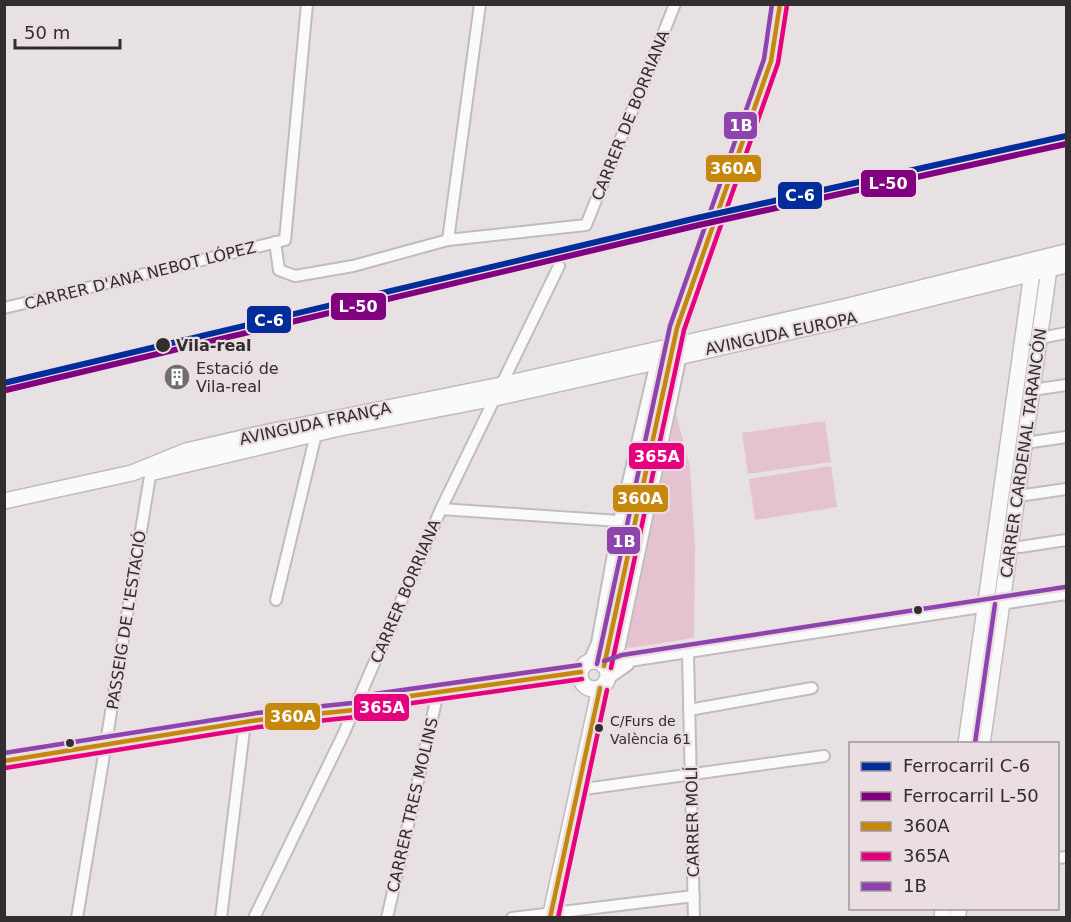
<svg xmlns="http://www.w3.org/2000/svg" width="1071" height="922" viewBox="0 0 1071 922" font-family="'DejaVu Sans',sans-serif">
<rect width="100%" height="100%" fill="#e7e1e3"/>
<g fill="#e5c2cf">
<polygon points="676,414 690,467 695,547 694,638 629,648 627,646"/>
<polygon points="825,421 831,462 748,474 742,433"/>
<polygon points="831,466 837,507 755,520 749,479"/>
</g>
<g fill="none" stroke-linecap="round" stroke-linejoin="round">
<polyline stroke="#c3bdbf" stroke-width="15" stroke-dasharray="15 8" stroke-linecap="butt" points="663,386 677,328"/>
<defs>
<g id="street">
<polyline points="448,240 480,4"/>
<polyline points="275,242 279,270 295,276 353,266 448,240 586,225 675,4"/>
<polyline points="4,308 285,240 307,4"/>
<polyline points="1040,338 1066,333"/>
<polyline points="1032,390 1066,385"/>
<polyline points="1025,443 1066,437"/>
<polyline points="1018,496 1066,489"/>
<polyline points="441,509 619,521"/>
<polyline points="1020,547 1066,540"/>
<polyline points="276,600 316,434"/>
<polyline points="688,654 694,918"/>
<polyline points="623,662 619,650 681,355"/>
<polyline points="588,663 597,643 619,521 656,362"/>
<polyline points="606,668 623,662 1066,594"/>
<polyline points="608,679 628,665"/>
<polyline points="689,710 812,688"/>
<polyline points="4,761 258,720 354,710 375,701 581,672"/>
<polyline points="577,790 824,756"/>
<polyline points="1058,858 1066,857"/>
<polyline points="77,918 152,464"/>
<polyline points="221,918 245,722"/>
<polyline points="254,918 343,735 441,509 559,266"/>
<polyline points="387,918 438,692"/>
<polyline points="512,918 694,896"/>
</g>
<g id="secondary">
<polyline points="677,328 771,61 780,4"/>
<polyline points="154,472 335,429 495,398 851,318 1066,265"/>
<polyline points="4,501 132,473 186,451 264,433 501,385 848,306 1066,252"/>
<circle cx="594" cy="675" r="14"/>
<polyline points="604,666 663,386"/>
<polyline points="966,744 1033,266"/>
<polyline points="982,744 1049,269"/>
<polyline points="550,918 600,688"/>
<polyline points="942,918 943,908"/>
<polyline points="957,918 959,908"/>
</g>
</defs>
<use href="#street" stroke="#c0bcbd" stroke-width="14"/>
<use href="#secondary" stroke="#c0bcbd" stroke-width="18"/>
<use href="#street" stroke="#fbfafb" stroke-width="10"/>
<use href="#secondary" stroke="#fbfafb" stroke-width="15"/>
<defs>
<g id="bus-1">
<polyline points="604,666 677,328 771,61 780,4"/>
<polyline points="4,761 258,720 354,710 375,701 581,672"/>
<polyline points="550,918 600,688"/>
</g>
<g id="bus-2">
<polyline points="611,668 684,330 778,63 787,5"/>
<polyline points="5,768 259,727 356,717 377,708 582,679"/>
<polyline points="558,918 607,690"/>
</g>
<g id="bus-3">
<polyline points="604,661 622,655 1065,587"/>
<polyline points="597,664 670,326 764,59 772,4"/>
<polyline points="975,743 995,604"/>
<polyline points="4,753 257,713 352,703 374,694 580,665"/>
</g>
</defs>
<use href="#bus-1" stroke="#eadee2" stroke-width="9"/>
<use href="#bus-2" stroke="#eadee2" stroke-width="9"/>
<use href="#bus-3" stroke="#eadee2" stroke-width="9"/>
<use href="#bus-1" stroke="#c6880c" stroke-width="4.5"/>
<use href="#bus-2" stroke="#e5007d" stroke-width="4.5"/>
<use href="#bus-3" stroke="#8e44ad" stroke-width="4.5"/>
<defs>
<polyline id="rail-1" points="4,383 697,218 1066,136"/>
<polyline id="rail-2" points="6,390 699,225 1066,144"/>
</defs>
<use href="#rail-1" stroke="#eadee2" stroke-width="10"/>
<use href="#rail-2" stroke="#eadee2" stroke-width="10"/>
<use href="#rail-1" stroke="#002d9a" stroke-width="6"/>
<use href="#rail-2" stroke="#800080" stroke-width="6"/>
</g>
<defs>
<symbol id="building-disc" viewBox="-11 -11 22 22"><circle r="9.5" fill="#716c6e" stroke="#eadee2"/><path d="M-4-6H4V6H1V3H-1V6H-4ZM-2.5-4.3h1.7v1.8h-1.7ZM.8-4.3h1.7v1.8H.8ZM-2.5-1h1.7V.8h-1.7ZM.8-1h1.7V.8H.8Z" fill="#fff"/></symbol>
</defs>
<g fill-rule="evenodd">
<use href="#building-disc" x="162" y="362" width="30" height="30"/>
</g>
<g fill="#322d2f" stroke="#eadee2" stroke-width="2">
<circle cx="163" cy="345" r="8"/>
<circle cx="918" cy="610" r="5"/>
<circle cx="599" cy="728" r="5"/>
<circle cx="70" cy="743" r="5"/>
</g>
<g text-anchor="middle" stroke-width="4.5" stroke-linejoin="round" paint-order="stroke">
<g font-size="14" fill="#322d2f" stroke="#eadee2" text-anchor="start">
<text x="610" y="726">C/Furs de<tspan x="610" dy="18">València 61</tspan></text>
</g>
<g font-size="16" fill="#322d2f" stroke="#eadee2">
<text transform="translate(630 115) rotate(-68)" y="6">CARRER DE BORRIANA</text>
<text transform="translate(140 275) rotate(-14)" y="6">CARRER D'ANA NEBOT LÓPEZ</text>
<text transform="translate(781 333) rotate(-12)" y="6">AVINGUDA EUROPA</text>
<text transform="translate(315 423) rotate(-12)" y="6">AVINGUDA FRANÇA</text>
<text transform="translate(1023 453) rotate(-82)" y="6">CARRER CARDENAL TARANCÓN</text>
<text transform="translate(405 591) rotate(-67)" y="6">CARRER BORRIANA</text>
<text transform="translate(126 620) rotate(-81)" y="6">PASSEIG DE L'ESTACIÓ</text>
<text transform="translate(412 805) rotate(-77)" y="6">CARRER TRES MOLINS</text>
<text transform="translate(692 822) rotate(-91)" y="6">CARRER MOLÍ</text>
</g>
<g font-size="16" font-weight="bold" fill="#322d2f" stroke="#eadee2" text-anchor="start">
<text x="176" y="351">Vila-real</text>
</g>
<g font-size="16" fill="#322d2f" stroke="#eadee2" text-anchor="start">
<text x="196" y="374">Estació de<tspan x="196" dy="18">Vila-real</tspan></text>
</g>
</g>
<g stroke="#eadee2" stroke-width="2">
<rect x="723" y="111" width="35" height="29" rx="6" fill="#8e44ad"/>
<rect x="705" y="154" width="57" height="29" rx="6" fill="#c6880c"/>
<rect x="860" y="169" width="57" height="29" rx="6" fill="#800080"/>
<rect x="777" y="181" width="46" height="29" rx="6" fill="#002d9a"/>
<rect x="330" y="292" width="57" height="29" rx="6" fill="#800080"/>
<rect x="246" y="305" width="46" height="29" rx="6" fill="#002d9a"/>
<rect x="628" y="442" width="57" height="28" rx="6" fill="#e5007d"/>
<rect x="612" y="484" width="57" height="29" rx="6" fill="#c6880c"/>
<rect x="606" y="526" width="35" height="29" rx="6" fill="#8e44ad"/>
<rect x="353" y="693" width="57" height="29" rx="6" fill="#e5007d"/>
<rect x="264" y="702" width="57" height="29" rx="6" fill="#c6880c"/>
</g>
<g font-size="16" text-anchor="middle" font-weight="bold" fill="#fff">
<text x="741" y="131">1B</text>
<text x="733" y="174">360A</text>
<text x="888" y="189">L-50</text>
<text x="800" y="201">C-6</text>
<text x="358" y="312">L-50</text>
<text x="269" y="326">C-6</text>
<text x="657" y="462">365A</text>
<text x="640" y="504">360A</text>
<text x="624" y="547">1B</text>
<text x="382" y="713">365A</text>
<text x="293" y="722">360A</text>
</g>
<rect width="1071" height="922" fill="none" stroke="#322d2f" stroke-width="12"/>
<rect x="849" y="742" width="210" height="168" fill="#eadee2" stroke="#a0979a" stroke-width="1.5"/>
<rect x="861" y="762" width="30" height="9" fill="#002d9a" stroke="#a0979a" stroke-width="1.5"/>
<text x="903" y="772" font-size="18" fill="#322d2f">Ferrocarril C-6</text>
<rect x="861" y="792" width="30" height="9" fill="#800080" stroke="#a0979a" stroke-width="1.5"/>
<text x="903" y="802" font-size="18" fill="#322d2f">Ferrocarril L-50</text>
<rect x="861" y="822" width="30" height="9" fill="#c6880c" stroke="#a0979a" stroke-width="1.5"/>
<text x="903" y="832" font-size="18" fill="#322d2f">360A</text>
<rect x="861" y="852" width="30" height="9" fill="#e5007d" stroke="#a0979a" stroke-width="1.5"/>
<text x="903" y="862" font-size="18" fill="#322d2f">365A</text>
<rect x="861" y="882" width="30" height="9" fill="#8e44ad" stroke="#a0979a" stroke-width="1.5"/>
<text x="903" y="892" font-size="18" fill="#322d2f">1B</text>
<path d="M15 39v9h105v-9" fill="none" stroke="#322d2f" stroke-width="3"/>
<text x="24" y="39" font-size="18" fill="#322d2f" stroke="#eadee2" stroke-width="4.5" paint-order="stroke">50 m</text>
</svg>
